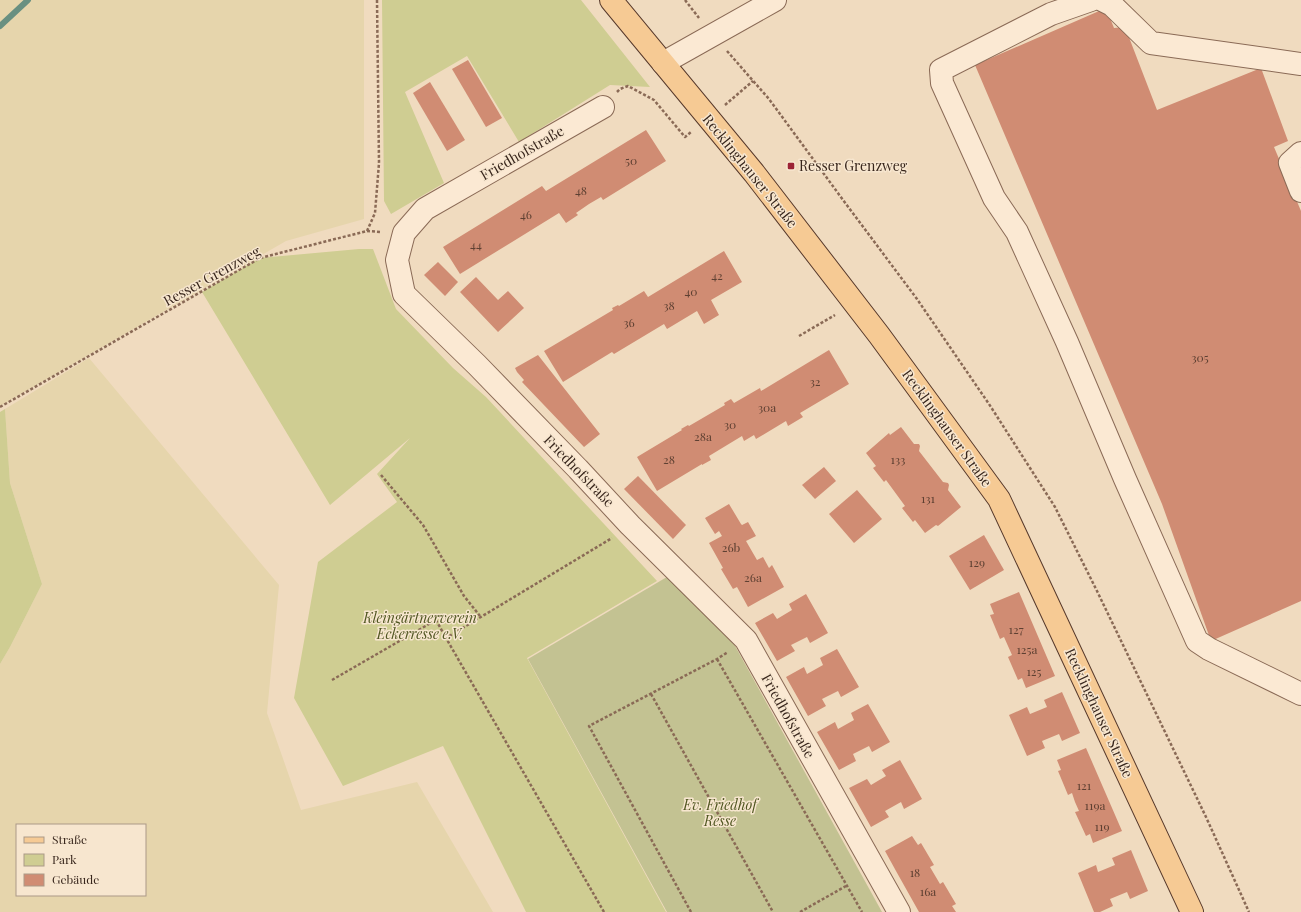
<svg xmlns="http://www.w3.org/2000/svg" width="1301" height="912" viewBox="0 0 1301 912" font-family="'Playfair Display',serif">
<rect width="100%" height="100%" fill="#f0dbbf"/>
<g fill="#e6d5ac" fill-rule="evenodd">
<polygon points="0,0 364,0 364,219 286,241 0,406"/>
<path d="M89,358L279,585L267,713L301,810L417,782L493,912H0V664L10,647L42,584L10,483L5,409ZM17,825H145V895H17Z"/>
</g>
<g fill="#cfcd92">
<polygon points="382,0 581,0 650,87 610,85 519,142 467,56 405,92 444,183 391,214 384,201"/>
<polygon points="359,249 373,249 396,309 453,368 486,397 657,581 527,658 666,912 526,912 443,746 343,786 294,698 318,562 397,502 377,474 410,438 330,505 202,292 260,258"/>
<polygon points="5,409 10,483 42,584 10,647 0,664 0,412"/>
</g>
<polygon fill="#c3c292" points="672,574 734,644 882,912 667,912 528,659"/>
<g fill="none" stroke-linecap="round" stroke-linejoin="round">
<polyline stroke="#699081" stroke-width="6" points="0,26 28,0"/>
</g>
<g fill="#d08c73">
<polygon points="1106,8 1114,28 1125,27 1157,110 1261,68 1288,141 1274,147 1301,211 1301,601 1211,641 1162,504 975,65"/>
<polygon points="468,60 502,118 486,127 452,69"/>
<polygon points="430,82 465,140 447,151 413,93"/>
<polygon points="646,130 666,161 603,200 601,197 589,204 576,213 578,215 566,223 559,213 460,274 443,247 542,186 546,191"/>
<polygon points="724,251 742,282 711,300 719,315 704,324 697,311 667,329 664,324 614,354 612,352 563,382 544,351 613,310 612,308 618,305 619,306 644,291 648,297"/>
<polygon points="438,262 458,282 445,296 424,275"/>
<polygon points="476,277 498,300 508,291 524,308 498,332 460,292"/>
<polygon points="829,350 849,384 800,413 803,417 788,426 786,421 756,439 754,435 744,441 742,436 709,456 711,460 702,465 702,464 657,491 637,457 682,430 681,429 688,425 689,426 725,405 724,403 731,399 734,403 760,388 761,391"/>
<polygon points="538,355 600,434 584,447 522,382 524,380 517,372 515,368"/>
<polygon points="901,427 914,444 919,444 920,446 919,451 943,482 948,483 949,485 948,490 961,507 938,526 936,525 925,533 915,520 913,522 902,508 905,506 886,480 884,482 873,468 876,466 866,453 889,433 890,435"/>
<polygon points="824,467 836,481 815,499 802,485"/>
<polygon points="638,476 686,525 673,539 624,489"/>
<polygon points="857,490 882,519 854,543 829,514"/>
<polygon points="729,504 741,524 742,525 748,522 756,536 746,541 757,560 763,557 769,568 772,565 784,587 748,607 737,587 733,589 721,569 723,568 709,543 722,536 719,531 715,534 705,518"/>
<polygon points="984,535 1004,570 970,590 949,556"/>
<polygon points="1019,592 1055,676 1026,688 1022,678 1018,680 1008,657 1012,655 1004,637 1000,639 990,615 994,614 990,604"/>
<polygon points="806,594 828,633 810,643 807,637 791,645 795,651 777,661 755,623 773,613 777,619 792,610 789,604"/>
<polygon points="837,649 859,687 841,697 838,691 822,699 826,706 808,716 786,677 804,667 807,674 823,665 820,658"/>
<polygon points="1062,692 1080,733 1062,741 1059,734 1042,741 1045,748 1027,756 1009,715 1027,707 1030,714 1047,707 1044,700"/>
<polygon points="868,704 890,742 872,752 869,746 853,754 856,761 839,770 817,732 835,722 838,729 854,720 851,713"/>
<polygon points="1086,748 1122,831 1093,843 1090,834 1086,836 1075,812 1079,811 1075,802 1072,793 1068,795 1058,771 1061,770 1057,760"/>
<polygon points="900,760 922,799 904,809 901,802 885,811 889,817 871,827 849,788 867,779 871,785 886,776 882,770"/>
<polygon points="912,836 918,845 921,843 934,865 930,867 940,884 943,882 956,904 952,906 956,912 919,912 896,871 885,851"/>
<polygon points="1131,850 1148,891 1130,899 1127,892 1110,899 1113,906 1100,912 1094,912 1078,873 1096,865 1098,872 1115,865 1112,858"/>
</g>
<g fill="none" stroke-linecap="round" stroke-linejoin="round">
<defs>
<g id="minor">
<polyline points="1091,0 1051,14 941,70 942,83 994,198 1017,232 1067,342 1125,479 1197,641 1209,649 1301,694"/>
<polyline points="1102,0 1112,5 1151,43 1301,64"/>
<polyline points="663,63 775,0"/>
<polyline points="603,107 425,209 404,233 397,260 404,294 477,365 578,469 630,525 746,640 899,912"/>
<polyline points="1301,153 1290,163 1301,191"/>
</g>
<polyline id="major" points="611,0 754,173 879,335 999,499 1192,912"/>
</defs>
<use href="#minor" stroke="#8a6a56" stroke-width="24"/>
<use href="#major" stroke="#57392b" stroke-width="24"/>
<g stroke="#8a6a56" stroke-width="2.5" stroke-dasharray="3 2" stroke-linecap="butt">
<polyline points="685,0 699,18"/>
<polyline points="727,51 769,99 846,204 917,299 989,404 1055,507 1097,591 1206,817 1249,912"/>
<polyline points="617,92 620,89 628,86 654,100 685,137 691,132"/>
<polyline points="725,105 753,81"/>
<polyline points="367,231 381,232"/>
<polyline points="799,336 835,315"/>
<polyline points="0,407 260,258 367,231 375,213 379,163 377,0"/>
<polyline points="381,475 423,525 464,596 480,616"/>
<polyline points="717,659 862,912"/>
<polyline points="332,680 436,620 446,638"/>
<polyline points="651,694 773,912"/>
<polyline points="604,912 446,638 612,538"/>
<polyline points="691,912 589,726 717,659 728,652"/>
<polyline points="800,912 846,886"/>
</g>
<use href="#minor" stroke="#fbe9d3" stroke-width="22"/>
<use href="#major" stroke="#f6ca94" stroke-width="22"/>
</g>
<rect fill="#9c2335" stroke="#f7e6cf" stroke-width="1.5" x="787" y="162" width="8" height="8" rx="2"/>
<g text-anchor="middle" stroke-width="3" stroke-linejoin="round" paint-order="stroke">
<g font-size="12" fill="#5e4032">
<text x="631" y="165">50</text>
<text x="581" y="195">48</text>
<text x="526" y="219">46</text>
<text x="476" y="249">44</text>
<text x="717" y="280">42</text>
<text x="691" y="296">40</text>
<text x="669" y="310">38</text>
<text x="629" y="327">36</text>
<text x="1200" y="362">305</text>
<text x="815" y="386">32</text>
<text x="767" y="412">30a</text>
<text x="730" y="429">30</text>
<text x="703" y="441">28a</text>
<text x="669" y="464">28</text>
<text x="898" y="464">133</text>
<text x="928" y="503">131</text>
<text x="731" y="552">26b</text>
<text x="977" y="567">129</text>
<text x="753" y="582">26a</text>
<text x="1016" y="634">127</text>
<text x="1027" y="654">125a</text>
<text x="1034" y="676">125</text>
<text x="1084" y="790">121</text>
<text x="1095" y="810">119a</text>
<text x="1102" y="831">119</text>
<text x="915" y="877">18</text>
<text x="928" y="896">16a</text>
</g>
<g font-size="14" fill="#38261c" stroke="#f7e6cf">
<text transform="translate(522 153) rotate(-30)" y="5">Friedhofstraße</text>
<text transform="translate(750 171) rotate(51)" y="5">Recklinghauser Straße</text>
<text transform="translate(212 276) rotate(-29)" y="5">Resser Grenzweg</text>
<text transform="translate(947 428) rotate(54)" y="5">Recklinghauser Straße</text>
<text transform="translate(579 471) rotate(46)" y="5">Friedhofstraße</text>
<text transform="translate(1099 713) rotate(65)" y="5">Recklinghauser Straße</text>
<text transform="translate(788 716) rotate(61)" y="5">Friedhofstraße</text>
</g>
<g font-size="14" fill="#38261c" stroke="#f7e6cf" text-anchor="start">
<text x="799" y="171">Resser Grenzweg</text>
</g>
<g font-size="14" font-style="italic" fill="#505621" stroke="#f7e6cf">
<text x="420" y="623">Kleingärtnerverein<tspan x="420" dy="16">Eckerresse e.V.</tspan></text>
<text x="720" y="810">Ev. Friedhof<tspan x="720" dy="16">Resse</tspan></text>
</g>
</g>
<rect x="16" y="824" width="130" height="72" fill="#f7e6cf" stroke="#ab9987"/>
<rect x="24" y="837" width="20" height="6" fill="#f6ca94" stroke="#ab9987"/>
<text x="52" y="844" font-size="12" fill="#38261c">Straße</text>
<rect x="24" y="854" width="20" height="12" fill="#cfcd92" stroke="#ab9987"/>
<text x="52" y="864" font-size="12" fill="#38261c">Park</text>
<rect x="24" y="874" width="20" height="12" fill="#d08c73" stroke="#ab9987"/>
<text x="52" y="884" font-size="12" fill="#38261c">Gebäude</text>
</svg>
